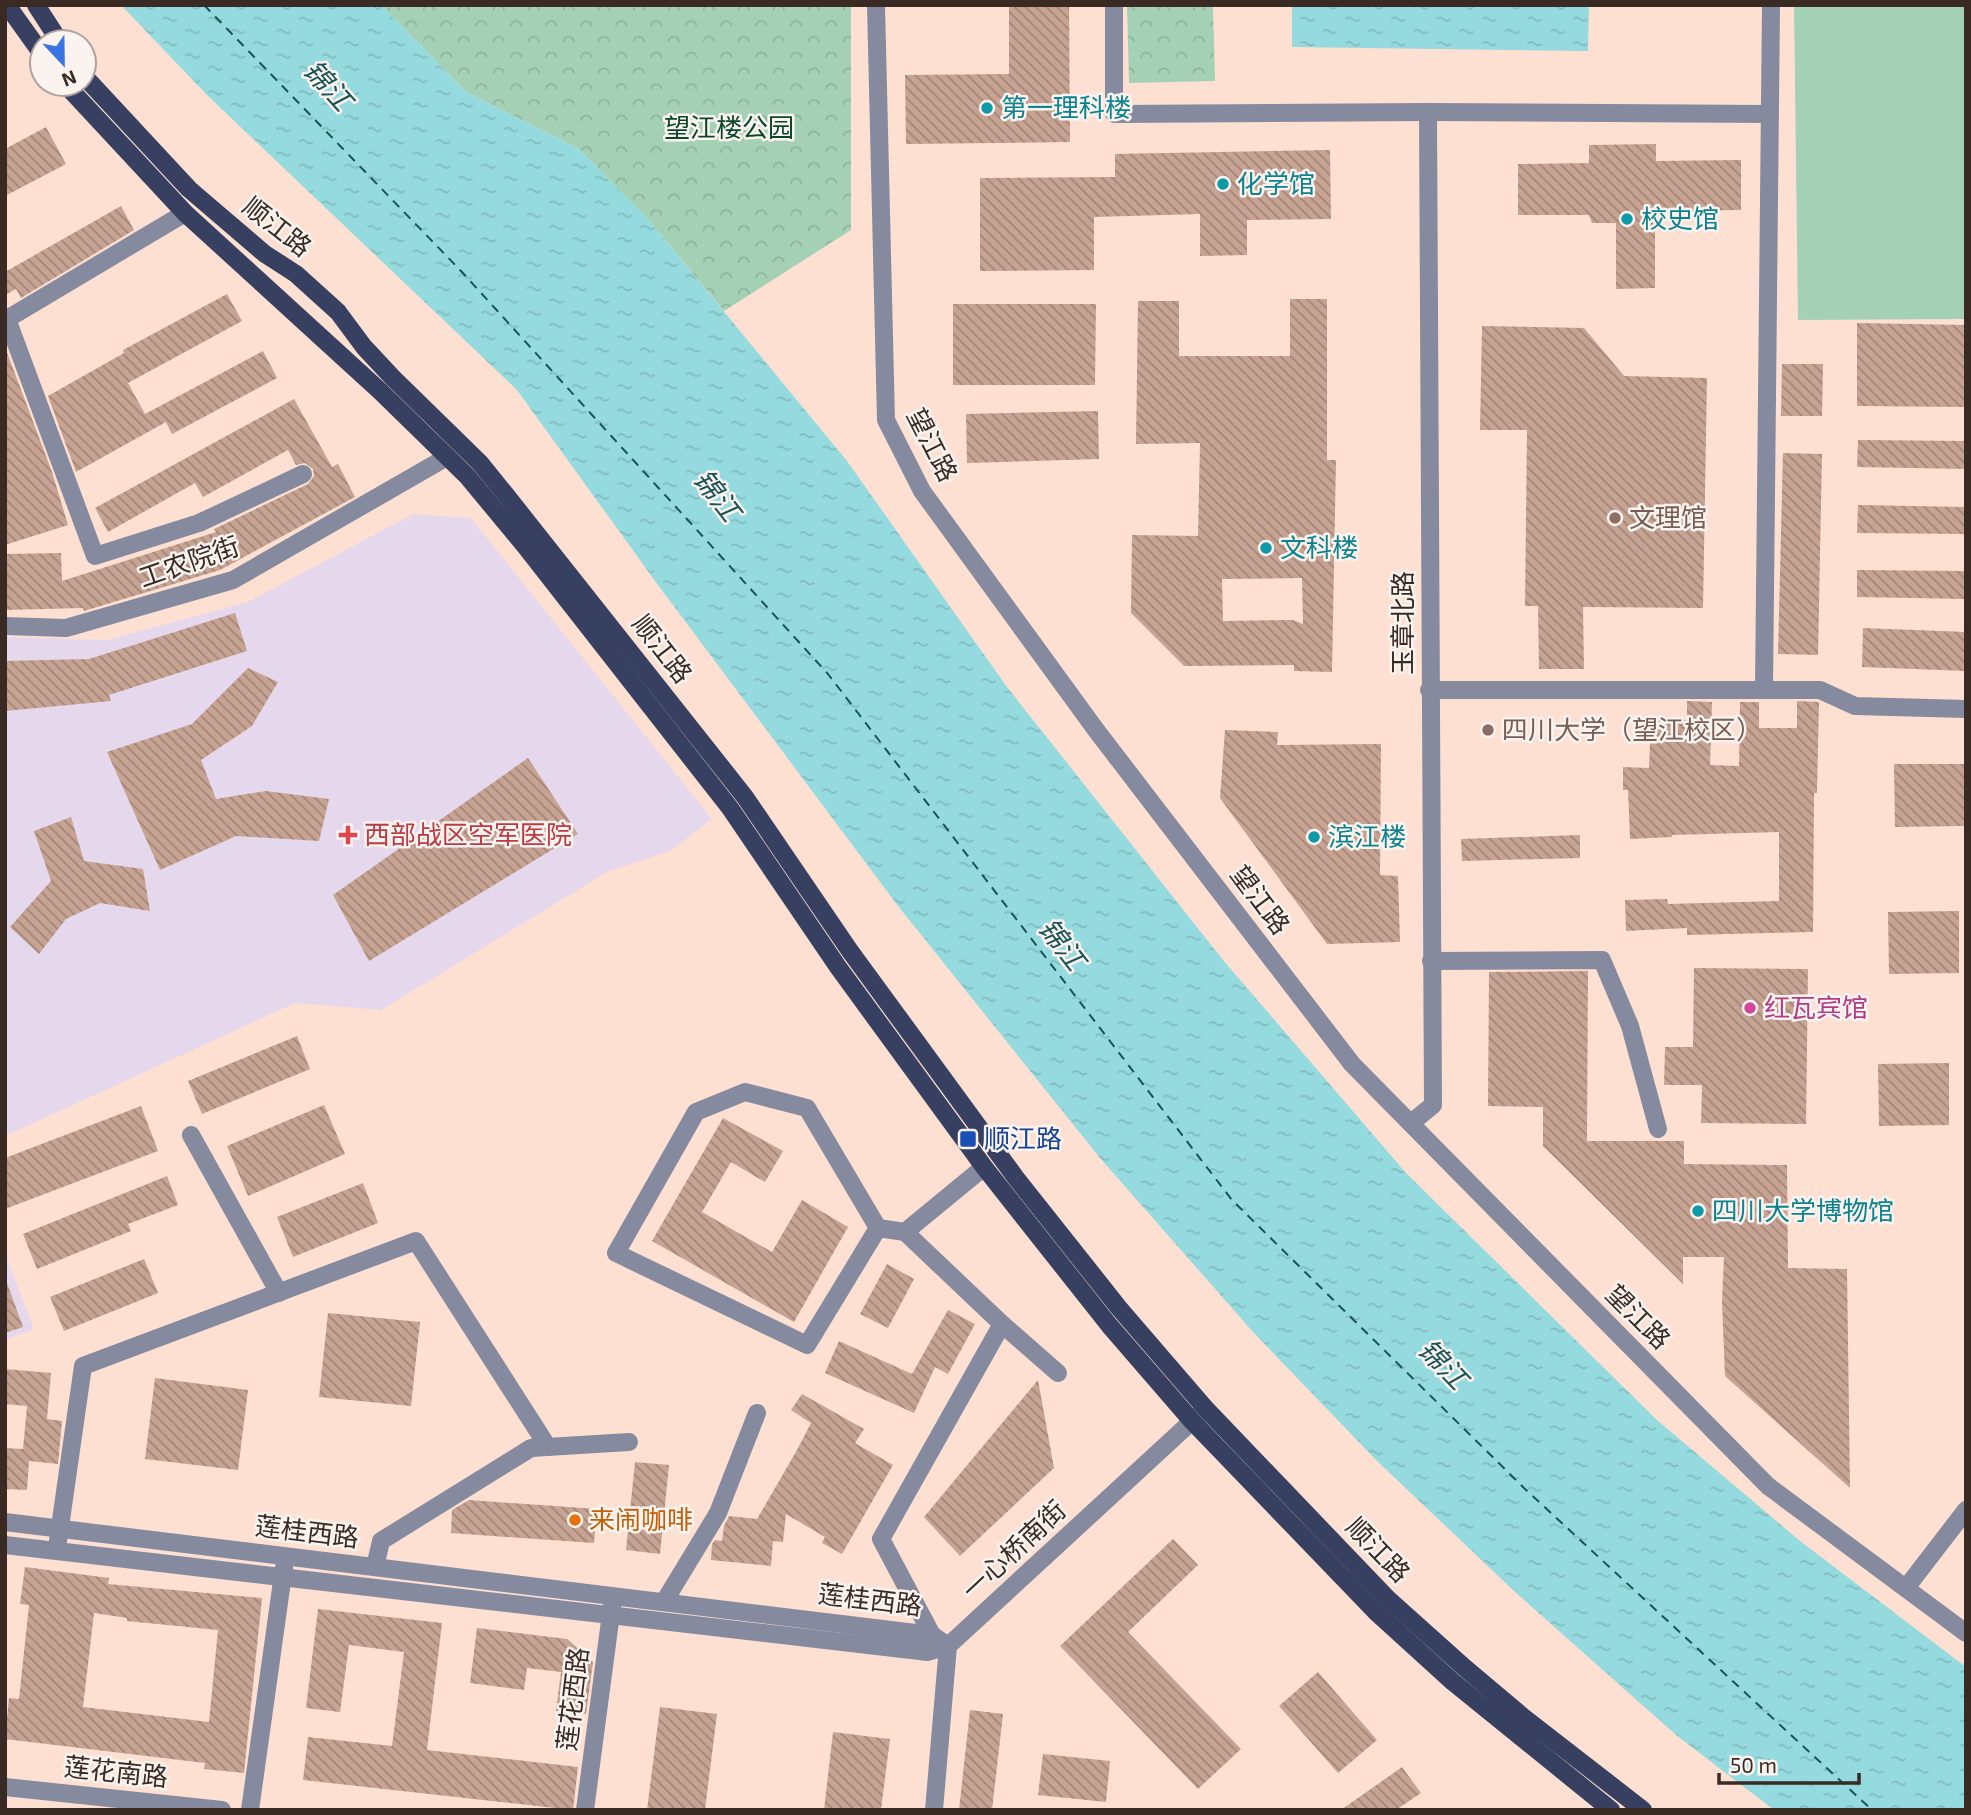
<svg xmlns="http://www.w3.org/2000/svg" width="1971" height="1815" viewBox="0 0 1971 1815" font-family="'Exo 2','Noto Sans SC',sans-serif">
<defs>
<pattern id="park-crowns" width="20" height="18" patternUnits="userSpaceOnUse" patternTransform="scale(1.75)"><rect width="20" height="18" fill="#a4d1b5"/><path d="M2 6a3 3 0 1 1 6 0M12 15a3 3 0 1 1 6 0" fill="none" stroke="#8eb49c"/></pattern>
<pattern id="water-ripples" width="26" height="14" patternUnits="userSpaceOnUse" patternTransform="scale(1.75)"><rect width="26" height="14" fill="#95dade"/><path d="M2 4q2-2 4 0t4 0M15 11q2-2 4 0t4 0" fill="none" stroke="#81bbbe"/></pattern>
<pattern id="building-back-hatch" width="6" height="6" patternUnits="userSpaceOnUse" patternTransform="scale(1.75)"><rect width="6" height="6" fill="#c6a392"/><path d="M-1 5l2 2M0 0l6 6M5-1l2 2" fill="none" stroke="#a28577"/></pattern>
</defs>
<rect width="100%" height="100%" fill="#fee0d2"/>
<g fill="#e5d8ec">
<polygon points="413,514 471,518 712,819 670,851 609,871 381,1010 295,1003 5,1136 5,637 107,640 248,602"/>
<polygon points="5,1254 34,1329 5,1340"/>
</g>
<g fill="url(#park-crowns)">
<polygon points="381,5 851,5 851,230 724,311 647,218 579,149 466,92"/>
<polygon points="1127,5 1213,5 1215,81 1129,83"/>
</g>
<polygon fill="#a4d1b5" points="1794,5 1966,5 1966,319 1798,320"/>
<g fill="url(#water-ripples)">
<polygon points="121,5 381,5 466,92 579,149 647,218 847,461 1007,687 1223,960 1406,1173 1658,1421 1800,1541 1966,1667 1966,1810 1774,1810 1676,1735 1514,1591 1377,1461 1253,1332 1100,1158 898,906 658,585 517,390 207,95"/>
<polygon points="1292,5 1589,5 1588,51 1292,47"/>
</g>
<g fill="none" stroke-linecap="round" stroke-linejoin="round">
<polyline stroke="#185457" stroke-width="2" stroke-dasharray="9 7" stroke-linecap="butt" points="204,5 461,271 828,674 1232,1200 1524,1488 1872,1810"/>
</g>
<g fill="url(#building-back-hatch)" fill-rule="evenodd">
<polygon points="1009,5 1069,5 1070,142 906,144 905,75 1009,74"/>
<polygon points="46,127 66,164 5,196 5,149"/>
<polygon points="1656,144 1656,161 1741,160 1741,210 1664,211 1664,222 1655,222 1655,288 1616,289 1616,223 1592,223 1589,215 1518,215 1518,164 1589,163 1589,145"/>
<polygon points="1330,150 1331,219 1247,220 1247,255 1200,256 1200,214 1094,217 1094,270 980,271 980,178 1115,177 1115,154"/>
<polygon points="121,206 134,230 21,298 16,289 5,295 5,272"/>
<polygon points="227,294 242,321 128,383 145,414 263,351 277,378 172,434 166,422 76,472 48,396 124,353 123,350"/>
<path d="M1290,299H1327V460H1336L1332,672L1294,671V665L1184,666L1131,613L1132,535L1198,536L1200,443L1136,444L1138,301H1179V356H1290ZM1302,578L1303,624L1293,620L1223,621L1222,579Z"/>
<polygon points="953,304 1096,304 1095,385 953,385"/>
<polygon points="1857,323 1966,325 1966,407 1857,406"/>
<polygon points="1482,326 1584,328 1624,376 1707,378 1703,608 1583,607 1584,669 1539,669 1538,606 1525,606 1527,430 1480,430"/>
<polygon points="5,347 52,472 68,525 5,545"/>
<polygon points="1782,364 1823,364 1822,416 1781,416"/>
<polygon points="294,399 332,467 338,464 355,497 220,570 84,611 83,608 5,610 5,554 61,553 62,581 216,532 214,529 308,484 314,476 313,469 305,463 296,465 288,450 203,497 195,483 108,532 95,508"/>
<polygon points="1098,411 1099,459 967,463 966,414"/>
<polygon points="1858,440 1966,441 1966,469 1857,467"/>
<polygon points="1783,453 1822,454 1818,655 1778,654"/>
<polygon points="1858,505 1966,507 1966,534 1857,533"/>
<polygon points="1857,570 1966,571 1966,599 1857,597"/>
<polygon points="235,613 247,651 109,695 111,701 5,711 5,661 89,659"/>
<polygon points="1863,628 1966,632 1966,671 1862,667"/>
<polygon points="248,668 278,682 252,726 201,760 216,799 266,791 329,799 319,841 236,836 160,870 107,752 192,724"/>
<polygon points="1687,701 1712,702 1710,765 1739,766 1740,702 1759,702 1759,728 1797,728 1797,701 1819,702 1817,793 1814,793 1813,932 1687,935 1687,928 1626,931 1625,900 1667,899 1668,904 1779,901 1779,832 1672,835 1672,837 1630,839 1628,790 1623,790 1623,767 1649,768 1651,718 1687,720"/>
<polygon points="1225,730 1278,732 1277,745 1381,744 1380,875 1398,876 1400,942 1327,944 1220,798"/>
<polygon points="528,758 578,834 369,961 333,895"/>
<polygon points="1894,764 1965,764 1965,826 1895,827"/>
<polygon points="71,817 84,861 143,869 150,911 100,903 66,919 39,954 10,927 51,881 34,831"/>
<polygon points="1580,835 1580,858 1462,861 1461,839"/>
<polygon points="1959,911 1959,973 1889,974 1888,912"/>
<polygon points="1694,968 1808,969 1806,1124 1701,1123 1702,1085 1664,1085 1665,1047 1693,1047"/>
<polygon points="1588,971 1587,1141 1684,1141 1684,1164 1787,1165 1788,1268 1847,1269 1850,1488 1725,1376 1722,1302 1724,1257 1683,1257 1683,1284 1543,1146 1543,1107 1488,1106 1489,972"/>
<polygon points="297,1036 310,1069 202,1114 188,1081"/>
<polygon points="1949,1063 1949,1125 1879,1126 1878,1064"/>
<polygon points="324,1105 345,1154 248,1196 227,1146"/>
<polygon points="141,1106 158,1151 5,1209 5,1158"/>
<polygon points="723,1118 783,1151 765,1182 731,1162 702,1212 772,1252 802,1200 848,1227 794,1322 652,1241"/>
<polygon points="167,1176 178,1205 128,1224 131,1231 37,1269 23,1234"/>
<polygon points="363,1183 378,1223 293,1257 277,1217"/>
<polygon points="144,1259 158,1293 64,1331 50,1297"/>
<polygon points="887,1264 914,1279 888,1328 860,1314"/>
<polygon points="5,1283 7,1283 23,1327 5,1333"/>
<polygon points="948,1310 975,1324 948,1374 935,1367 914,1413 825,1373 839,1341 912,1374"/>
<polygon points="328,1313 420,1322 411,1406 319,1397"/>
<polygon points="5,1369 51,1373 47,1419 62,1421 58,1464 29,1461 27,1490 5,1489 5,1448 23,1449 27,1406 5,1404"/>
<polygon points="155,1378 248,1390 238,1470 145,1459"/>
<polygon points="1038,1380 1054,1468 960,1556 924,1517"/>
<polygon points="802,1394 864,1429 855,1443 893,1465 842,1554 822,1543 825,1537 786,1514 783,1542 773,1541 771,1566 711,1560 712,1544 715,1540 722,1541 724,1526 729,1516 757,1519 797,1450 811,1423 791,1410"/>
<polygon points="635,1462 669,1465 660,1554 626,1550"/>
<polygon points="469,1500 597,1509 594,1543 451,1533 452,1510"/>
<polygon points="1173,1539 1198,1565 1128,1632 1241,1749 1198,1789 1060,1646"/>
<path d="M25,1567L109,1578L108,1584L262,1598L244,1773L204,1769L205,1763L5,1739L9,1698L19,1699L29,1605L20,1604ZM94,1613L127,1618V1621L218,1630L209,1722L83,1707Z"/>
<polygon points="318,1609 442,1623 427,1750 578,1767 573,1810 303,1780 308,1737 392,1746 404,1652 349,1645 340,1712 306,1708"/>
<polygon points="477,1628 567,1639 593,1662 586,1714 556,1711 561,1672 527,1668 524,1690 470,1683"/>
<polygon points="1318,1672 1377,1740 1338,1773 1279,1706"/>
<polygon points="660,1707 717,1714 705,1810 647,1810"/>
<polygon points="970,1710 1003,1714 992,1810 959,1810"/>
<polygon points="833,1732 890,1739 881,1810 824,1810"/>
<polygon points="1043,1754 1110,1761 1106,1802 1038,1795"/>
<polygon points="1402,1767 1421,1793 1396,1810 1341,1810"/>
</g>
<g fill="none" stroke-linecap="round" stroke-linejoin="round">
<g stroke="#858a9f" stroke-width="18">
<polyline points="876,5 886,420 922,491 1096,730 1352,1064 1768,1486 1966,1633"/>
<polyline points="1114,5 1114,114 1428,112 1770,114"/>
<polyline points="185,213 7,319 95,556 199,523 303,474"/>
<polyline points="5,626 66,628 233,580 447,457"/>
<polyline points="1764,689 1771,5"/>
<polyline points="1429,690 1820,690 1855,706 1966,709"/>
<polyline points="1431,961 1602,960 1630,1026 1658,1129"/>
<polyline points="1411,1123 1433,1105 1428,112"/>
<polyline points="191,1135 279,1293"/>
<polyline points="878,1228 807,1108 745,1092 696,1112 616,1253 807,1345 878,1228 905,1232 984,1167"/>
<polyline points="905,1232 1002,1324 1058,1373"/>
<polyline points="5,1522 932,1635 948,1646"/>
<polyline points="58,1541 83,1366 416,1241 548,1447"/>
<polyline points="5,1545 928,1652 948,1646"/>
<polyline points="375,1567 381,1541 531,1448 629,1442"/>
<polyline points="1906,1588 1966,1510"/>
<polyline points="664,1602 718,1513 757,1413"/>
<polyline points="932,1635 881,1539 1002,1324"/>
<polyline points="5,1787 222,1810"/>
<polyline points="250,1810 284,1567"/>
<polyline points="585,1810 612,1606"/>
<polyline points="934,1810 948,1646 1203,1411"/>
</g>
<g stroke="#374061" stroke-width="18">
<polyline points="7,5 42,54"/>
<polyline points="36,5 60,42"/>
<polyline points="84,76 189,189 265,254 296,274 338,312 364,347 393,378 480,463 506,495 745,797 850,951 1016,1178 1119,1308 1206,1409 1388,1599 1465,1668 1522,1716 1643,1810"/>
<polyline points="65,84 185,213 380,391 467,476 525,546 730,808 838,967 984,1167 1109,1325 1192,1421 1376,1612 1453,1682 1611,1810"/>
</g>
</g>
<g fill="#0f9aa8" stroke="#faf3ef" stroke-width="2.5">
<circle cx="987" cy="108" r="7"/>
<circle cx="1223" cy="184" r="7"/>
<circle cx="1627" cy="219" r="7"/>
<circle cx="1266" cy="548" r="7"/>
<circle cx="1314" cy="837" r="7"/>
<circle cx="1698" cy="1211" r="7"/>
</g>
<g fill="#8d6e63" stroke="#faf3ef" stroke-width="2.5">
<circle cx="1615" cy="518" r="7"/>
<circle cx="1488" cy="730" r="7"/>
</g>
<path fill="#e0444e" stroke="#faf3ef" stroke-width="2.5" d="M344.5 824.5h7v7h7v7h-7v7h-7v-7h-7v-7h7z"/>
<circle fill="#d1479c" stroke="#faf3ef" stroke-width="2.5" cx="1750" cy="1008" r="7"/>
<rect fill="#1a4fb4" stroke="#faf3ef" stroke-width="2.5" x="959" y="1130" width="18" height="18" rx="3.5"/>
<circle fill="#e8710a" stroke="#faf3ef" stroke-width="2.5" cx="575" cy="1520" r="7"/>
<g text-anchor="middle" stroke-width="5" stroke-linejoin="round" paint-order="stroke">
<g font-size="26" fill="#0d838f" stroke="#faf3ef" text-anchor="start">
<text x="1001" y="117">第一理科楼</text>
<text x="1237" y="193">化学馆</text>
<text x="1641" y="228">校史馆</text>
<text x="1280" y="557">文科楼</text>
<text x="1328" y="846">滨江楼</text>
<text x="1712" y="1220">四川大学博物馆</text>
</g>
<g font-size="26" fill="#09482b" stroke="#faf3ef">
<text x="729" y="137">望江楼公园</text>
</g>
<g font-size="26" fill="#392b24" stroke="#faf3ef">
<text transform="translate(277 227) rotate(38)" y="9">顺江路</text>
<text transform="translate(932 445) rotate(63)" y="9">望江路</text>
<text transform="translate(189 562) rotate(-19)" y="9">工农院街</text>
<text transform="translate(1403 623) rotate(-90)" y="9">玉章北路</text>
<text transform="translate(662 649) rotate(52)" y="9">顺江路</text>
<text transform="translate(1260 900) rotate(53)" y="9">望江路</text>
<text transform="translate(1638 1317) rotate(45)" y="9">望江路</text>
<text transform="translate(307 1532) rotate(7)" y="9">莲桂西路</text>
<text transform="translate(1014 1550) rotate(-43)" y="9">一心桥南街</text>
<text transform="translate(1378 1550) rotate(46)" y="9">顺江路</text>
<text transform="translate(870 1600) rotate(7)" y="9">莲桂西路</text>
<text transform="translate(573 1699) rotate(-83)" y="9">莲花西路</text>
<text transform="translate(116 1772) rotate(6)" y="9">莲花南路</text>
</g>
<g font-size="26" fill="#785e54" stroke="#faf3ef" text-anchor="start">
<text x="1629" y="527">文理馆</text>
<text x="1502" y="739">四川大学（望江校区）</text>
</g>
<g font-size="26" fill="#be3a42" stroke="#faf3ef" text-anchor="start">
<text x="364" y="844">西部战区空军医院</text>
</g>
<g font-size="26" fill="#b23c85" stroke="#faf3ef" text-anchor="start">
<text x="1764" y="1017">红瓦宾馆</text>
</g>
<g font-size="26" fill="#164399" stroke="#faf3ef" text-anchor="start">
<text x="984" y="1148">顺江路</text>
</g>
<g font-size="26" fill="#c56008" stroke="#faf3ef" text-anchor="start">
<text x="589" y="1529">来闹咖啡</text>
</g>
<g font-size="28" font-style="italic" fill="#185457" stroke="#faf3ef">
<text transform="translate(328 85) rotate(48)" y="10">锦江</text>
<text transform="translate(717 495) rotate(52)" y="10">锦江</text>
<text transform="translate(1062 944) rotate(52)" y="10">锦江</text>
<text transform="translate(1443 1364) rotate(46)" y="10">锦江</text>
</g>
</g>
<rect width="1971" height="1815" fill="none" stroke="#392b24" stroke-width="14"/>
<g transform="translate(63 63) rotate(158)"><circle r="33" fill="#faf3ef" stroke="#ada39e" stroke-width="2"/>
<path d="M0-5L12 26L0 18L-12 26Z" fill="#3b74e3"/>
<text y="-10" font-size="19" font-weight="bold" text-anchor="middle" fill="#392b24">N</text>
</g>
<path d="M1719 1773v10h140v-10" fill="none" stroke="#392b24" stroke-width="3.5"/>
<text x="1730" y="1773" font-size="21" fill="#392b24" stroke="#faf3ef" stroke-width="5" paint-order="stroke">50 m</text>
</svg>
